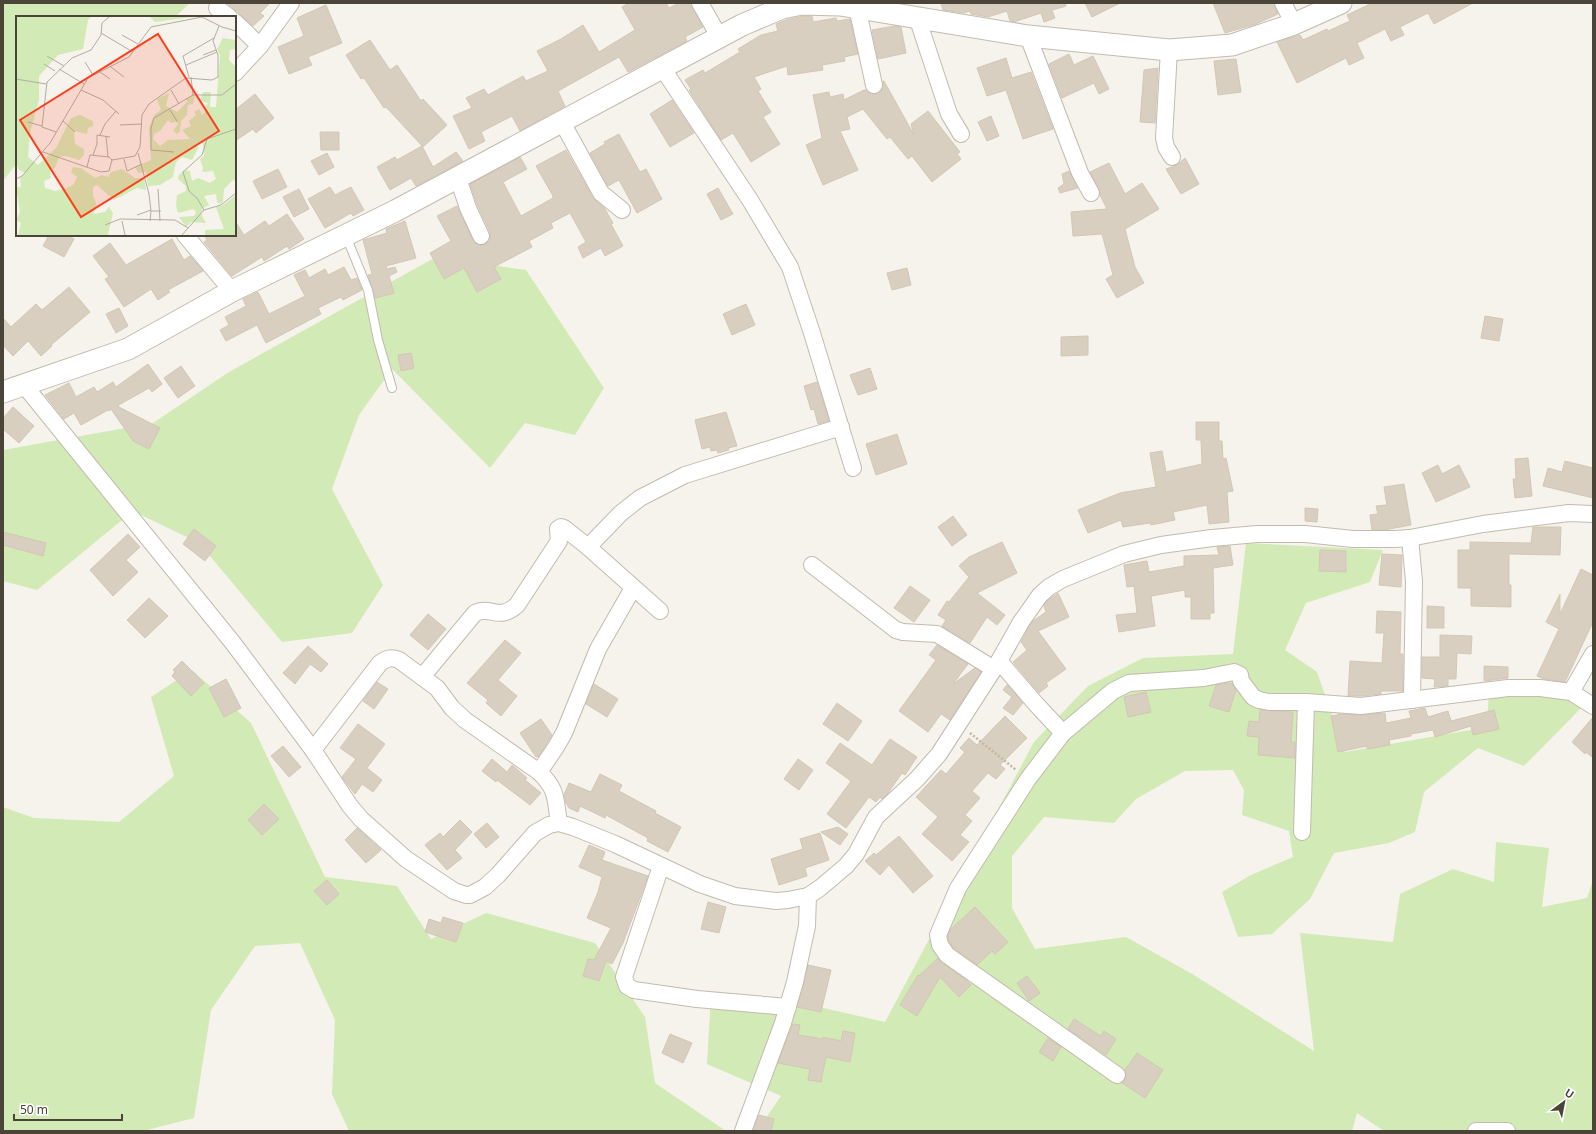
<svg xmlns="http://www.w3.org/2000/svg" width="1596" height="1134" viewBox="0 0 1596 1134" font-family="'Noto Sans',sans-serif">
<rect width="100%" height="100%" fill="#f6f3ec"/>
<g fill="#d2eab5">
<polygon points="3,3 190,3 175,17 17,17 17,163 3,181"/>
<polygon points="436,257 526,270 604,388 575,435 525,423 490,468 392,369 359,415 332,489 383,585 352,633 282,642 199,543 133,511 37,590 3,581 3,450 153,423 229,372"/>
<polygon points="1246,543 1383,550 1370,582 1306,603 1285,650 1317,672 1345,752 1487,727 1489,689 1591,698 1524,766 1478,748 1424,792 1415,832 1389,843 1334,853 1310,899 1272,934 1238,937 1222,892 1251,875 1293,857 1289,831 1242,815 1244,790 1233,770 1185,771 1136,799 1114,823 1044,817 1012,856 1012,908 1035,949 1126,937 1194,975 1314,1051 1300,933 1393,942 1400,894 1453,869 1494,882 1496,842 1549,848 1542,907 1587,898 1593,880 1593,1131 1384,1131 1357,1113 1352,1131 757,1131 781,1096 707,1064 711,995 797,1002 885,1022 1034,742 1088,686 1143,658 1233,654"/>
<polygon points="192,670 251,723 325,877 397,886 431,939 486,913 595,943 645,1017 655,1083 726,1131 349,1131 332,1094 335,1020 300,943 255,946 211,1010 194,1118 143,1131 3,1131 3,807 34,818 119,822 174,776 151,697"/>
</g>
<g fill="#d8cfc1" stroke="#d3c7b4">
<polygon points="227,3 270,3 260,13 264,16 253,26"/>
<polygon points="629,3 666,3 669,8 679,3 691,3 703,27 685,37 687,41 628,72 619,57 558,91 565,106 520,131 512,116 481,132 485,141 469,149 453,116 472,108 466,98 484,89 488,95 523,76 526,81 548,71 537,51 561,39 583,25 599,52 635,30 622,7"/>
<polygon points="941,3 1065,3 1066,6 1052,10 1055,18 1044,22 1041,13 1014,22 1010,21 1007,11 988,17 971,14 970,11 964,13 943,10"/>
<polygon points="1085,3 1120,3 1092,17"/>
<polygon points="1213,3 1274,3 1278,14 1256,24 1225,33"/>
<polygon points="1372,3 1473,3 1434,24 1428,13 1400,27 1404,35 1391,41 1385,29 1357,43 1364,58 1349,65 1346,58 1297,83 1277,42 1300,35 1303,40 1327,29 1328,31 1350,21 1347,15"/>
<polygon points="326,5 342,43 308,57 312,65 289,74 278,47 304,36 297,18"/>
<polygon points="803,16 812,16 813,22 836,18 837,21 850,19 858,54 844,57 845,61 822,65 823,70 788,75 787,66 754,77 761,89 758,91 771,112 763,117 780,144 751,162 733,133 721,140 689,90 691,89 685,80 703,70 705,73 740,52 738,49 761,35 778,31 776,24 786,20"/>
<polygon points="894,26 901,27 906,53 878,59 872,30"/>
<polygon points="370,40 390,70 397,65 421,101 423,99 447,125 423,147 386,107 384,108 364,78 361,79 346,55"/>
<polygon points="1069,54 1074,65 1093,56 1109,89 1099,94 1094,83 1062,98 1049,64"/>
<polygon points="1006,58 1012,78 1031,72 1053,129 1023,139 1006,90 987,96 977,68"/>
<polygon points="1236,59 1241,92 1218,95 1214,61"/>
<polygon points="1158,68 1155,123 1140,122 1144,70"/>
<polygon points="883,81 884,81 914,135 911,124 928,111 960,152 957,154 961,159 932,182 912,156 908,159 890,137 887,139 863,109 847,117 850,129 840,131 858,170 823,185 806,145 822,138 813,95 829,92 830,97 843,94 844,100 864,90 866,90 871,94 876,94 880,92 883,88"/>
<polygon points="255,94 274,118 256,133 253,129 235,141 235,110"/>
<polygon points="672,100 694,133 670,147 650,114"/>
<polygon points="991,116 999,136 987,141 978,122"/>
<polygon points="320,132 339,132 339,150 321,150"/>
<polygon points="619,134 640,172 646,169 662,199 637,213 619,180 608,186 590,153 605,144 604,142"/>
<polygon points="422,146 433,167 456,152 463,161 416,186 411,178 390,190 377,167 395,157 397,160"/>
<polygon points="566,150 593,198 605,209 613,223 611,224 623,246 605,256 601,248 583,258 578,247 586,242 570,213 551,223 553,228 529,241 532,247 494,267 501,279 477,292 464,268 444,279 430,253 451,241 437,216 457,206 473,240 480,245 485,244 490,237 490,232 477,204 470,184 520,157 527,169 503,182 521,216 553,198 553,196 536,166"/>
<polygon points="327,153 334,167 319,175 311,161"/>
<polygon points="1185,158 1199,184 1181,194 1166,169 1177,165"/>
<polygon points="1109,163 1125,194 1142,183 1159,209 1125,229 1135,267 1144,283 1117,298 1106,279 1113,275 1102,234 1073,236 1071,212 1107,209 1100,195 1099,188 1090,172"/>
<polygon points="278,169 287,187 262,199 253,181"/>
<polygon points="1069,171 1078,188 1060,193 1058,188 1064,184 1062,174"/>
<polygon points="330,187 335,195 351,187 364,210 353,216 351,213 325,228 308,199"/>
<polygon points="718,188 733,214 721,220 707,194"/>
<polygon points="299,189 309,209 294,217 283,197"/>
<polygon points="287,214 304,239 289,249 287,246 264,261 262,257 232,276 204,242 207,240 204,235 235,235 235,221 244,235 265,221 269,226"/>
<polygon points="405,221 416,258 386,266 387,269 395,267 397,272 389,276 394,293 375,298 368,275 372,274 363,240 387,233 386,229"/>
<polygon points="49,235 66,235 74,239 64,257 43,246"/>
<polygon points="172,239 184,260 190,256 203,271 168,290 170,292 158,300 151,289 124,307 105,279 109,277 93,256 110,243 126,265"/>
<polygon points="344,267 351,280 357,278 362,290 343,300 341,297 318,308 321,314 266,343 257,325 226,341 220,330 229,325 225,317 246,306 243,299 258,292 269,314 305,296 294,275 305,270 309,278 325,269 328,275"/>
<polygon points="907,268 911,285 892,290 887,273"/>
<polygon points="69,287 90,312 51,345 52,346 41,356 28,341 13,356 3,345 3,318 11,327 36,304 42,310"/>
<polygon points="746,304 755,325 732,335 723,314"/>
<polygon points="119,308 128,326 116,333 106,314"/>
<polygon points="1485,316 1503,319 1499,341 1481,338"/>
<polygon points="1088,336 1088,355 1061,356 1061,337"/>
<polygon points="411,353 414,368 401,371 398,355"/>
<polygon points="148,364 162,384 152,392 149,388 117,406 160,428 149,449 133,441 111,409 109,411 108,410 81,425 74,413 64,419 45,395 69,383 76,397 94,387 97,392 113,382 116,387"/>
<polygon points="181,366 195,386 178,398 164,378"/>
<polygon points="870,368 877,389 858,395 850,375"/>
<polygon points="817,382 829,421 818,424 814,409 811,410 804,386"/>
<polygon points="13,407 34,426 19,443 3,429 3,418"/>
<polygon points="726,412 737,446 728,448 729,450 718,453 717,450 711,451 710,447 702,449 695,420"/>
<polygon points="1196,422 1219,422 1219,441 1222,441 1223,459 1226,458 1233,491 1227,492 1229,522 1209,524 1207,505 1173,512 1175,520 1151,525 1150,523 1123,527 1121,520 1088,533 1078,510 1120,493 1156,487 1150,453 1162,451 1166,472 1202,464 1201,440 1196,440"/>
<polygon points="897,434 907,464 876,475 866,444"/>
<polygon points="1528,458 1532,496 1515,498 1513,479 1516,479 1515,459"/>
<polygon points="1565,461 1593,468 1593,498 1543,486 1548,468 1562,472"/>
<polygon points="1438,465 1442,474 1459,465 1470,487 1436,502 1422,473"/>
<polygon points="1404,484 1411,525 1384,530 1372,530 1370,515 1378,514 1376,506 1387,505 1384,487"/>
<polygon points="1305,508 1318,509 1317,522 1305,521"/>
<polygon points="953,516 967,535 952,546 938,527"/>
<polygon points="1533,527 1561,527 1560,555 1509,554 1509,585 1511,585 1511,607 1471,606 1471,588 1458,588 1458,550 1470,550 1470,542 1531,543"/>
<polygon points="194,529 216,546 205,561 183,544"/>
<polygon points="3,532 46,543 43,556 3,545"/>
<polygon points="128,534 140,547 126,560 138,572 113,596 90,570"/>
<polygon points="1002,542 1017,573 977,593 1005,615 997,625 987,617 970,643 942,626 946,620 938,615 947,601 949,602 969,577 959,566 969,557"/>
<polygon points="1230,546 1233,565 1213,568 1214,613 1210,613 1210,619 1191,619 1191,597 1185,597 1185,590 1151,596 1155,626 1119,632 1116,615 1137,613 1134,586 1127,587 1124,565 1147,561 1149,572 1184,566 1184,556 1219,555 1217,547"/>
<polygon points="1320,550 1346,551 1346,572 1319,571"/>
<polygon points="1382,554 1402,555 1401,587 1379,585"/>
<polygon points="1581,569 1593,575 1593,622 1565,682 1544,679 1537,676 1559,629 1546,622 1560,594 1560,614"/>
<polygon points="910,586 930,600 914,622 894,608"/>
<polygon points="1058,593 1069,617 1038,631 1066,669 1046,683 1048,686 1039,693 1013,662 1027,650 1021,642 1029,627 1033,621 1046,612 1044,606 1047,601"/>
<polygon points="149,598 168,616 145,638 127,620"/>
<polygon points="1427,606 1444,607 1444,628 1427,628"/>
<polygon points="1377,611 1401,612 1400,654 1403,654 1403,691 1381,691 1381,694 1361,696 1348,696 1350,661 1382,663 1384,633 1376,633"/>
<polygon points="428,614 446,629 428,650 410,635"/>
<polygon points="1440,635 1472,636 1471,654 1457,653 1456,679 1448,679 1448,686 1434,687 1435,679 1422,678 1422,657 1440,657"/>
<polygon points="505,640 521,653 498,680 517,696 501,716 486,703 488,700 467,683"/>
<polygon points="937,645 968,664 953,684 975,668 981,672 950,720 941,714 928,732 899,711 936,660 929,655"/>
<polygon points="308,646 328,664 321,672 310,664 295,684 283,673"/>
<polygon points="182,661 204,683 191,696 172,676 175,672 173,670"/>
<polygon points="1484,666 1508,667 1508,678 1484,681"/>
<polygon points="226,679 241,708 224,717 209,688"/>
<polygon points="377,682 388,689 374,709 363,701"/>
<polygon points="1228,683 1232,684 1236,690 1229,712 1209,706 1216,685"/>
<polygon points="594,684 618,699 607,717 586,704"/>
<polygon points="1007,685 1023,703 1013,715 1003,708 1012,697 1003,690"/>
<polygon points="1146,692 1151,712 1128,717 1124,697"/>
<polygon points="837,703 862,721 848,741 823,724"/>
<polygon points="1425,708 1428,717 1448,711 1451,721 1494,710 1499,729 1473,735 1471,726 1435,737 1433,730 1411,734 1411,736 1389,740 1390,745 1367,749 1367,746 1338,752 1331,716 1338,715 1338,714 1360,715 1385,713 1386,723 1411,718 1409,711"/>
<polygon points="1260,710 1293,712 1291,742 1295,742 1295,758 1258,755 1259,737 1247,736 1249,721 1259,722"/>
<polygon points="1005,716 1027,738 1000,765 1005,769 996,779 988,773 972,791 980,798 965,815 972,821 960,835 969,842 952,861 922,834 938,817 916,797 941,770 946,774 965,752 960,748 969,738 977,745"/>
<polygon points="1593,717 1593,758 1586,752 1585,754 1572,742"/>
<polygon points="541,719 552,735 539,756 536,757 520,733"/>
<polygon points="358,724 385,744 367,768 382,780 373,792 362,784 355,794 342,777 356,759 340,748"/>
<polygon points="890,739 917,757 905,775 902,773 888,793 882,799 880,797 876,802 869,797 846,828 827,814 851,781 826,763 840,743 872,765"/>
<polygon points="283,746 301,767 289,777 271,756"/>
<polygon points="492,759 507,772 512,765 527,778 525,780 541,793 530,805 497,780 496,782 482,771"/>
<polygon points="798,759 813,770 799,790 784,779"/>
<polygon points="600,774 622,785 619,791 656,811 655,813 681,827 668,852 647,841 648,838 606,815 605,818 580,806 578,812 569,808 566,803 564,795 569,783 591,792"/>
<polygon points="264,804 279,819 262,835 248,820"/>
<polygon points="460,820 472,832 455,850 462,858 447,870 425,845 440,833 443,837"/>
<polygon points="487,823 499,837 486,848 474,834"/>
<polygon points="838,827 848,834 840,845 821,832"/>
<polygon points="357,828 381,850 366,863 345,840"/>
<polygon points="820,833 829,860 805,868 807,876 779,885 771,859 803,849 800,839"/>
<polygon points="899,836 933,876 913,893 889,865 880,875 865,861 874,853 876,855"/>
<polygon points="589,845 605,852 602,860 648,876 623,943 612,964 606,961 599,981 583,976 588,959 594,960 611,928 587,918 598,892 602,877 579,867"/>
<polygon points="327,880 339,894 327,905 314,891"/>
<polygon points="708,902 726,907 719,933 701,929"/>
<polygon points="975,907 1008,942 995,954 992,951 977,965 954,948 949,941 948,936 950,930"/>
<polygon points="443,917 463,923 456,942 425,932 429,919 441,923"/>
<polygon points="938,958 942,963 965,979 971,985 959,997 940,977 917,1016 900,1005 918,975 919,976"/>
<polygon points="808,965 831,970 821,1012 797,1007"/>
<polygon points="1027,976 1040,993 1029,1001 1017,983"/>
<polygon points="1074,1019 1101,1036 1104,1031 1116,1039 1106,1055 1068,1029"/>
<polygon points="793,1024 800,1025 798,1035 823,1039 823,1037 841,1041 843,1031 855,1033 850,1062 826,1057 821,1082 808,1080 810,1069 778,1063"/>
<polygon points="670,1034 692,1043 683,1063 662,1053"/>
<polygon points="1048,1038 1061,1047 1053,1061 1039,1052"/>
<polygon points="1137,1053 1163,1070 1145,1098 1122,1083 1126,1076 1125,1070"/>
<polygon points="759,1115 774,1119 771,1131 753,1131"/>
</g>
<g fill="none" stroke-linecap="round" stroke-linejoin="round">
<defs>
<polyline id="service" points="346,236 368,290 378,340 392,388"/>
<g id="minor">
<polyline points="700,3 720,38"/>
<polyline points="1283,3 1294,24"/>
<polyline points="857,7 874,85"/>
<polyline points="217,8 229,17"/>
<polyline points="917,17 949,114 961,134"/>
<polyline points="235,22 260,46"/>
<polyline points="1028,36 1080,173 1091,193"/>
<polyline points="1169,50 1164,138 1166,147 1172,157"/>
<polyline points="663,69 750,200 790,267 812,333 853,468"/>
<polyline points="235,73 260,46 291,3"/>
<polyline points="562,122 601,193 622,210"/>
<polyline points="458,178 468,208 481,236"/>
<polyline points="185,235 232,291"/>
<polyline points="24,385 233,643 313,750 350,806 361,819 406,859 454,891 466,895 470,895 485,887 498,875 535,833 549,825 559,823 573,827 615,844 700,884 735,896 776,901 788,900 808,896 820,888 846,866 856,854 876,817 917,779 939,754 999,661 1021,622 1040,595 1049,587 1063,579 1124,554 1161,545 1212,538 1257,534 1305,534 1353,539 1395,539 1410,538 1483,524 1569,513 1593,514"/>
<polyline points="1410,538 1414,581 1412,700"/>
<polyline points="588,547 621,513 640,498 685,475 841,427"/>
<polyline points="812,565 896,630 903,632 937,634 994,669"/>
<polyline points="999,661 1036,704 1063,733"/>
<path d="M422,677L475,613C491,605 498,622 517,605L559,541L558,529L561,527L564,528L588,547L660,611"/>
<polyline points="1571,692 1593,654"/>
<path d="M313,750L380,663C387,658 391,657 399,660L437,688L452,708L465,720L539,772C558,790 555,799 559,823"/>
<polyline points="539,772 556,747 564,733 598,649 633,588"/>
<polyline points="1302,832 1306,702"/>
<polyline points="661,866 624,977 627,986 634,990 697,999 788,1007"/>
<polyline points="1117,1075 947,955 940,945 938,935 958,888 1028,779 1063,733 1113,691 1129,683 1204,678 1234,672 1240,675 1241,681 1253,697 1259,700 1269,702 1306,702 1361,706 1508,688 1540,688 1571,692 1593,706"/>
<polyline points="743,1131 783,1023 795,982 807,926 808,896"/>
<polyline points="1476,1131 1507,1131"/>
</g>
<polyline id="tertiary" points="3,392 128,349 232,291 395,211 742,25 782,8 802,4 840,5 1028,36 1169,50 1232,45 1294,24 1341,3"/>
</defs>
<use href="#service" stroke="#c2bbae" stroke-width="10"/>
<use href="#minor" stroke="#c2bbae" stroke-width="18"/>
<use href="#tertiary" stroke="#c2bbae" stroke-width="23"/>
<polyline stroke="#c4b79f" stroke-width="2.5" stroke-dasharray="2 2" stroke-linecap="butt" points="970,733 1016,770"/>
<use href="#service" stroke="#fff" stroke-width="8"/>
<use href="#minor" stroke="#fff" stroke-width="16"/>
<use href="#tertiary" stroke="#fff" stroke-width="21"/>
</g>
<g transform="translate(16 16)">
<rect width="220" height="220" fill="#f6f3ec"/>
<path d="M0,1H75L72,4L67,33L42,39L23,60V84L14,117L12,141L22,149L40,132L55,102L64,99L77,105V110L72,112L71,118L58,115L59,128L68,133V139L63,144L50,140L43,141L39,152L34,154L35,162L28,165L29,172L39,175L51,172L58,168L61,161L55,156L57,151L65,152L79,162L86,159L92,161L95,156L106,153L119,162H128L130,174L121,172L98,184L81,169L77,171V179L81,190L77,198L89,196L93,191L97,197L92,219H2L5,207L0,204L4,196L0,171H5L4,161L9,157L3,154L0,146ZM134,1H176L139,6ZM207,22L220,24V33L214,34L213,44L220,51V165L217,164L208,173L207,186L204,188L201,186L200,178L188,180L193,189L187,192L185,198L190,207L175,206L170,211L163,201L178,200L180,197L178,193L162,197L160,190L161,179L170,175V170L162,163L163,159L168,154L174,155L176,165L182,162L194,167L200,163L197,155L186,156L187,152L184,143L188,140L187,127H181L182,132L176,144L166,141L160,146L157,161L144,169L132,170L130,156L122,157L119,151L135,144L133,112L138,99L145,94L141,83L153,77L150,90L161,96L171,86L170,83L179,78L177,88L172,89L171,99L165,105L164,116L161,118L157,115L162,108L160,106L155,107L152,104L144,115L138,118L137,123L144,130L152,124L174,123L166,114L175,110L173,105L180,99L178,96L183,93L186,99L189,96L188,91L192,87L184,85L187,76H195L194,91H200L204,39L201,33ZM220,179V219H189V214L208,213L200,191L206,190Z" fill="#d2eab5"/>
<path fill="none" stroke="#b2ada4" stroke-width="1" d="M85,17L117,36M106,19L122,28M187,39L200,34M31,40L48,50M69,46L77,59M28,48L39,55M170,49L201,36M95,51L108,61M43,53L68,68M84,56L94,63M173,61L167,40L198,22M175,61L177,79M0,63L30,68M65,74L87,84L103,98M155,74L163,88M154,94L161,105M47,105L59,116M12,106L26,110M104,109L126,108M40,116L26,111L31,66L56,42L75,34L85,19L86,7L93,1M84,119L89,108L100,95M90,120L92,141M27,136L85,156L93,155L96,144L119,140L124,131L126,99L133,88L170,62L196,64L202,61V39L197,25L203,10M158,136L135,134V112L138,102L177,79H206L220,68M122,137L133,178L135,195M77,139L81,128V119L94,121M108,143L111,155L126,148M71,151L74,139L93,141L96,144M0,163L6,160L34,127L72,62L113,41L135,11L186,1L206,11L220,15M142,173L144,205M188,194L181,182L173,175L167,156L186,139L191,123L220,113M121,199L135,194M106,205L109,219M134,205L135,195H145M89,209L104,203L159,204L172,212M166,219L188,194L205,189L220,177"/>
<path fill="#fc3f1d" fill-opacity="0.15" stroke="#fc3f1d" stroke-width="2" d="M142,18L203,115L65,201L4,104Z"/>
<rect width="220" height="220" fill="none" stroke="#4b4439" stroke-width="2"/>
</g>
<rect width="1596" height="1134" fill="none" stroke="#4b4439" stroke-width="8"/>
<g transform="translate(1564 1102) rotate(32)" stroke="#ffffff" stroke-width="3" paint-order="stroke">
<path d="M0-3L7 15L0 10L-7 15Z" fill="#4b4439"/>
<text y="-6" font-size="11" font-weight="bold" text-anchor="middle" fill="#4b4439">U</text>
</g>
<path d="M14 1114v6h108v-6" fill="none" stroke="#4b4439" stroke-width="2"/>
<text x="20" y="1114" font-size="12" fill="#4b4439" stroke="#ffffff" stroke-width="3" paint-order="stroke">50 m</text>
</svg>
